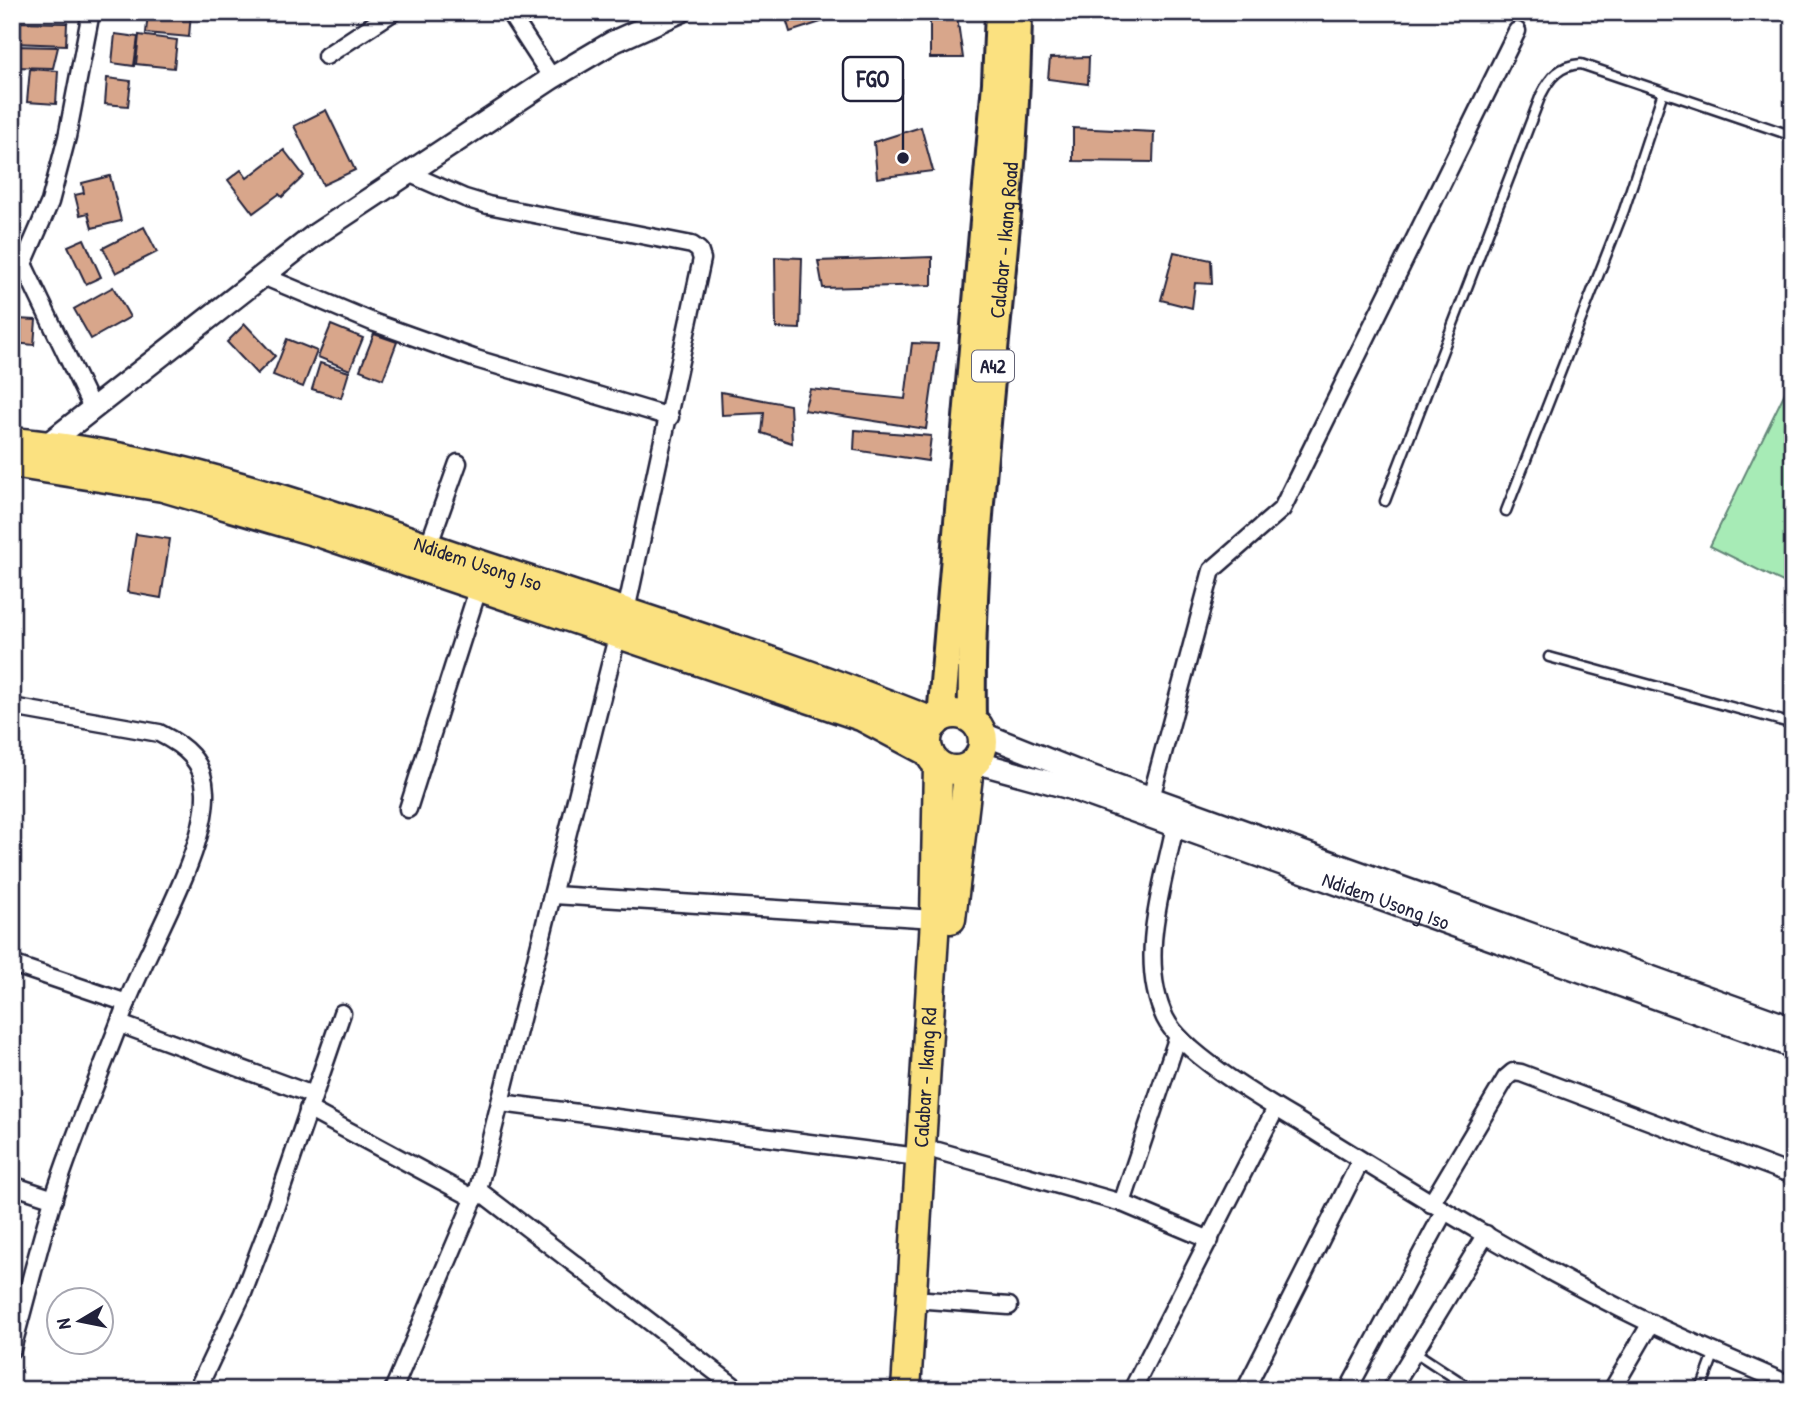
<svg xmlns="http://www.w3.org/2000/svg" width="1805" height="1402" viewBox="0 0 1805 1402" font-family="'Patrick Hand',sans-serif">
<rect width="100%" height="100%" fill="#fff"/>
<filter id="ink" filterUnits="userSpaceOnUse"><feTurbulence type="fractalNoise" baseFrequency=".0143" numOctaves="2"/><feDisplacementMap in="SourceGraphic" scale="14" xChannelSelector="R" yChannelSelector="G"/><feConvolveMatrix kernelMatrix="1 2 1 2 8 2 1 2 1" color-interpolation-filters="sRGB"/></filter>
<g filter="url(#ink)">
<polygon fill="#a7ebb6" stroke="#648678" stroke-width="2" points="1793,376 1793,587 1710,546"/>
<g fill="#d8a68b" stroke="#22223b" stroke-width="2">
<polygon points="148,12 191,12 189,37 146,33"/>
<polygon points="784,12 828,12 830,19 790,32"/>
<polygon points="930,13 957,16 963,58 930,58"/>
<polygon points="15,22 67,23 66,45 14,43"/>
<polygon points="115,34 138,37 134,66 112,63"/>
<polygon points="139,35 177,40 174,68 136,64"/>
<polygon points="12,46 58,47 53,68 12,67"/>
<polygon points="1089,57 1088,84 1048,79 1050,58"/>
<polygon points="30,69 58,71 56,104 27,102"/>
<polygon points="107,78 131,81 128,106 105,104"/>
<polygon points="326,110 355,170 323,185 294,126"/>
<polygon points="921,127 933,171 877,178 874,142"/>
<polygon points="1073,128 1154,132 1153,162 1073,161"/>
<polygon points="284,150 304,176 282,197 279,194 253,213 228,180 241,170 247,178"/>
<polygon points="110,176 121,221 92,228 88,213 80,215 75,195 84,193 82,183"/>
<polygon points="144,227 157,252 116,273 103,248"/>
<polygon points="84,239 101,277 86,284 68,246"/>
<polygon points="1174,252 1211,260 1212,284 1195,283 1192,308 1161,300"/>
<polygon points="775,257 802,258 800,329 776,328"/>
<polygon points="932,257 932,285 823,288 818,261"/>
<polygon points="113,287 130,317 91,339 74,309"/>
<polygon points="16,319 36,320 34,345 14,343"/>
<polygon points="245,324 275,356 257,374 227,342"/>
<polygon points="331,325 363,338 350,370 318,357"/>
<polygon points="374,334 397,342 383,379 360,370"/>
<polygon points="287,339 317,351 303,387 273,375"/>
<polygon points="912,343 938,344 926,429 804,410 810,389 905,399"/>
<polygon points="320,363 349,372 341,398 312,389"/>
<polygon points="721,392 790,405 792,443 762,433 764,413 722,415"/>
<polygon points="855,430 931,436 928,461 854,450"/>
<polygon points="136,534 170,539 161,598 127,592"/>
</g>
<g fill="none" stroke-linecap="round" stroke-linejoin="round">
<defs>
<g id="service">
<path d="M1385,501L1541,95C1550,77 1560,65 1581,64L1793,136"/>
<polyline points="1506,511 1624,210 1663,92"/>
<polyline points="1549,657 1793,724"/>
<polyline points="1415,1352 1473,1390"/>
<polyline points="1705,1390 1703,1384 1715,1352"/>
</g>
<g id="minor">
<polyline points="509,12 552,78"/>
<polyline points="326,56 393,12"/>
<polyline points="408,173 465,198 488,205 692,245 699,250 702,259 626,611"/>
<polyline points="12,254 23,264 92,408"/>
<polyline points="23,264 50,202 67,137 91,12"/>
<polyline points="263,276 375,323 476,359 670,417"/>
<polyline points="428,547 458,463"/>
<path d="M12,707L159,733C185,746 204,761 205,792C207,852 148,946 126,1005C102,1070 74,1134 53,1200C38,1249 26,1299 12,1349"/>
<polyline points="1151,798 1212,570 1282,509 1517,31"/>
<polyline points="408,809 479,586"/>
<path d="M1175,826C1163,885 1137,959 1165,1018C1182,1053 1263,1100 1298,1121C1413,1192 1529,1265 1652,1324C1699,1346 1746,1366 1793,1386"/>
<polyline points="554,895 935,919"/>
<polyline points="12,964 127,1003"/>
<polyline points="120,1024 313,1095"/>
<polyline points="501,1103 918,1157"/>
<polyline points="308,1109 475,1199"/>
<polyline points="938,1151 1122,1203 1210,1240"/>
<polyline points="12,1185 54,1199"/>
<polyline points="478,1190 739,1390"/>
<polyline points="1122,1203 1177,1039"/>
<polyline points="1431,1204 1506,1078 1513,1072 1521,1073 1793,1175"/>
<polyline points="927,1300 1009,1306"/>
<polyline points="197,1390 243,1293 272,1217 342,1013"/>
<polyline points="393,1390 478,1190 618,633"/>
<polyline points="1132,1390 1276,1108"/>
<polyline points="1245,1390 1360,1162"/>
<polyline points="1348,1390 1444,1212"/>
<polyline points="1391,1390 1486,1234"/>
<polyline points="1612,1390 1651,1323"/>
</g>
<g id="tertiary">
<polyline points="40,450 315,235 552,78 613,42 680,12"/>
<polyline points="981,733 1076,771 1793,1028"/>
<path id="s1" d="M975,762L1070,788L1793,1047"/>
</g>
<g id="primary">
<polyline points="941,718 996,83 999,12"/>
<path id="s2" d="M972,720C968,483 1015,249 1018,12"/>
</g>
<g id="trunk">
<path id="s3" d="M12,442C174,456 328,514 481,565C633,615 786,663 935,723"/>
<polyline points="12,463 163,487 324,534 861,716 929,752"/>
<circle cx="955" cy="742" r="28"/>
<polyline points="951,919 969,767"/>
<path id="s4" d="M906,1390L935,919L938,765"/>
</g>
</defs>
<use href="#service" stroke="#22223b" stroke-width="13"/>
<use href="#minor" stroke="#22223b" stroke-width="21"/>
<use href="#tertiary" stroke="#22223b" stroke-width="26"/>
<use href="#primary" stroke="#22223b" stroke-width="32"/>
<use href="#trunk" stroke="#22223b" stroke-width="33"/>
<use href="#service" stroke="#fff" stroke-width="8"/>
<use href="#minor" stroke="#fff" stroke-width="16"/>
<use href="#tertiary" stroke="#fff" stroke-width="21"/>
<use href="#primary" stroke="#fbe180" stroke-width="26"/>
<use href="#trunk" stroke="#fbe180" stroke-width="28"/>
</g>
</g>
<g text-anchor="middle" stroke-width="5" stroke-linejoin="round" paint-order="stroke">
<rect fill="#fff" stroke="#646476" stroke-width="2" x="972" y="350.5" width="42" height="31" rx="5"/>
<g font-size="19" font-weight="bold" fill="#22223b">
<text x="993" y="373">A42</text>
</g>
<g font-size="21" fill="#22223b" stroke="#fff">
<text dy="7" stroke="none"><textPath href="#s2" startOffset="481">Calabar - Ikang Road</textPath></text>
<text dy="7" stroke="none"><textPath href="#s3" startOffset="483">Ndidem Usong Iso</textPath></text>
<text dy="7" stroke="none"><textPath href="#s1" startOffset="434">Ndidem Usong Iso</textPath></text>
<text dy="7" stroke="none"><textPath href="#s4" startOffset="313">Calabar - Ikang Rd</textPath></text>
</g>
</g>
<path fill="none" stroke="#22223b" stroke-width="2.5" d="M903 158L903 79"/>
<circle fill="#22223b" stroke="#fff" stroke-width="2.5" cx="903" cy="158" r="7"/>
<rect fill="#fff" stroke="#22223b" stroke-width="2.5" x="843" y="57" width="60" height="44" rx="7"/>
<g font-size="23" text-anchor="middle" font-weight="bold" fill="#22223b">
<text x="873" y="87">FGO</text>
</g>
<rect width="1805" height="1402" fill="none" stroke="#fff" stroke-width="42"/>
<rect x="21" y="21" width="1763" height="1360" fill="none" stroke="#22223b" stroke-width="2.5" filter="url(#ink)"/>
<g transform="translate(80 1321) rotate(260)"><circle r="33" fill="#ffffff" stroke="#a7a7b1" stroke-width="2"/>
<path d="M0-5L12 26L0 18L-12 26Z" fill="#22223b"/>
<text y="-10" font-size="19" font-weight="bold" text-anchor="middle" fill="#22223b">N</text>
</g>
</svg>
